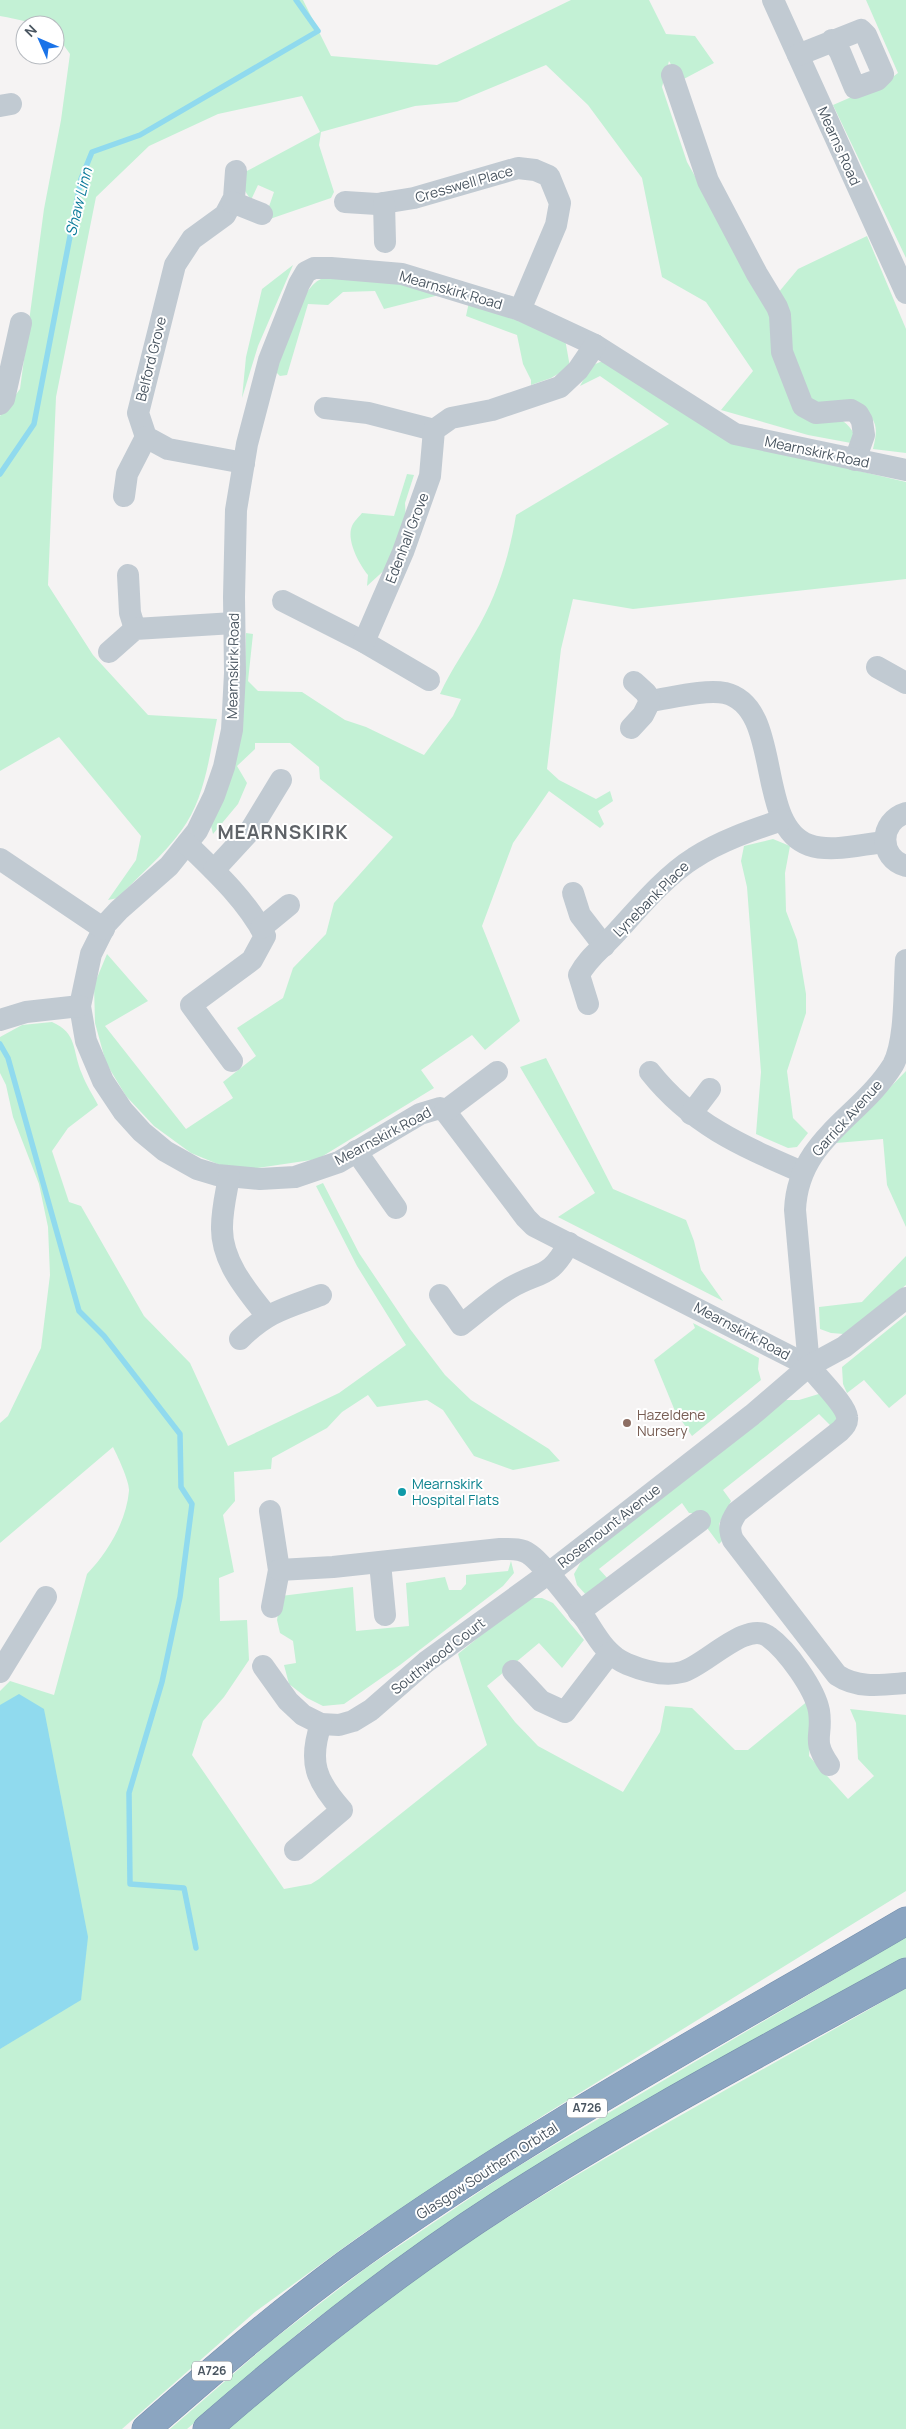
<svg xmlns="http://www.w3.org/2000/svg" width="906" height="2429" viewBox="0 0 906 2429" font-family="Manrope,sans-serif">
<rect width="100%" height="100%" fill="#f5f3f3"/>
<g fill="#c3f1d5">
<path d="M0,0H303L331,56L437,65L571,0H649L666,34L695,36L714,63L680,81L669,61L662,87L687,162L774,316L796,406C816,411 844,413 854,434L851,443L808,435L721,410L753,371L706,302L662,277L642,178L588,105L546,65L457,102L415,106L321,132L319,145L334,192L331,198L264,221L274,192L258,185L251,200L245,191V172L320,132L302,96L218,114L149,146L96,197L56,397L48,585L93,655L148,715L217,719C209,757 205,799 181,831C164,855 138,876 118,898L108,900L136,860L141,836L59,737L0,771V416L20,389L44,209L61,120L70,54L55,33V25C36,25 19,19 0,16Z"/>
<polygon points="866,0 906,0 906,258 833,105 886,82 898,73"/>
<path d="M867,236L906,329V453L873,449C879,424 876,422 860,403L824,406L802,395L778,293L798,269Z"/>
<polygon points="293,265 258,346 242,398 246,357 262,289"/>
<path d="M336,278L392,282L443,294L384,309L375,291L343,292L328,305L308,304L287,375L280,376L275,371C283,349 299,288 321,279C325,278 332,278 336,278Z"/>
<polygon points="469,302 565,339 570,367 551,378 531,385 531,380 523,364 517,335 466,316"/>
<path d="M600,362H614L748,445L906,482V579L633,609L573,599L561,649L547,769L559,780L596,799L610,791L613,801L598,811L604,824L600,828L549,791L513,843L482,926L520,1021L485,1050L472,1035L421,1070L434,1088L318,1159L250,1169L225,1167L191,1153L154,1126L126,1096L106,1063L95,1023L94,985L107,954L148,1001L105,1026L186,1129L233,1098L223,1082L256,1056L237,1028L283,998L293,968L326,934L334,903L393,837L320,779L319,767L290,743H255V749L237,766L247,783L238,804L213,834L211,826L245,678L246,633L253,634L248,681L258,691L302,692L345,720L366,727L424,755L453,716L461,699L440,694C451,669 467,648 480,624C499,590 510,552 516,515L669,424L600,376L580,386L591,366Z"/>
<path d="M407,474L414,475L405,503L406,520L390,565L367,586L368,575C359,564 346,540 352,526C354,521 359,517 362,513L394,516Z"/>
<polygon points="773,839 790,846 785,873 786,911 797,940 806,994 806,1013 787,1071 793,1118 808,1133 797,1147 788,1148 756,1134 761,1072 747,887 741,861 744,846"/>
<path d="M52,1022C78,1033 72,1051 82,1074C86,1085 93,1095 98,1105L68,1128L52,1151L69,1202L81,1206L144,1316L190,1363L228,1446L339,1393L406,1345L357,1266L316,1186L323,1183L359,1253L410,1329L445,1375L471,1400L549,1449L560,1461L513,1470L474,1456L443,1410L427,1400L377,1407L368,1395L342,1412L327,1428L272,1458L271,1469L234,1472L235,1501L223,1515L234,1572L219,1578L220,1621L247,1620L249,1660L224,1697L203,1721L192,1755L284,1889L311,1884L319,1879L487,1745L458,1654L527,1598H542L553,1603L584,1640L562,1668L539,1643L487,1686L515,1722L538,1746L623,1792L660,1732L665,1706L692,1708L735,1750H748L809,1700L811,1728L809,1756L848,1799L874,1776L858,1759L856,1723L850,1709L906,1715V1891L544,2115L361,2235L255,2312L122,2429H0V1691L10,1681L54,1695L87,1574C108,1552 126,1522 129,1491C130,1482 117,1455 113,1447L0,1543V1423L8,1416L41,1348L50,1275L48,1227L39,1184L13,1117L6,1085L0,1073V1037L22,1025Z"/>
<polygon points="546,1058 613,1189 686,1220 694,1241 701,1270 723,1301 558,1217 595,1193 520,1067"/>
<polygon points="906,1071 906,1227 887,1185 883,1139 836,1143"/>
<polygon points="906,1256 906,1285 844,1334 831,1333 820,1329 819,1307 862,1302"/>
<polygon points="906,1315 906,1394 889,1408 864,1380 847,1393 843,1384 842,1367"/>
<polygon points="693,1323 759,1358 758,1369 761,1380 692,1436 675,1411 654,1360 695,1328"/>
<polygon points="822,1393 839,1415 832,1427 819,1414 723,1490 731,1501 719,1524 722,1541 719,1544 696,1513 689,1513 682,1503 599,1569 609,1580 588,1597 577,1585 574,1574 582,1560 785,1400 799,1400"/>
<polygon points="511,1561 514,1573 503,1586 400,1665 344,1704 323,1706 307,1698 289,1684 284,1665 296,1663 293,1641 280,1633 277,1620 281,1596 353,1587 356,1631 409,1626 406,1583 445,1577 449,1590 461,1590 466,1584 466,1575 508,1571"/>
<polygon points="906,1937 906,1957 762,2036 455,2219 308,2325 187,2429 170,2429 270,2342 366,2268 512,2170"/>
<path d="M906,1988V2429H225C316,2357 404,2282 503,2220C634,2138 772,2066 906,1988Z"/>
</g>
<polygon fill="#90daee" points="19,1694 44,1709 88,1937 81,2000 0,2049 0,1705"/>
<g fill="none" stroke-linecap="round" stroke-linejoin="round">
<g stroke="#90daee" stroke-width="5.5">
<polyline points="0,474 34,424 81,179 92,152 140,135 318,31 296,0"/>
<polyline points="0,1044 8,1058 79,1311 104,1336 180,1434 181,1487 192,1504 180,1597 162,1682 129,1793 130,1884 184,1888 196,1948"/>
</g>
<defs>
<g id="highway">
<path d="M146,2429C211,2372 276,2316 345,2265C523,2136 717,2032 906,1921"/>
<path d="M207,2429C300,2348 397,2271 501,2204C631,2120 770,2047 906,1972"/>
</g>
</defs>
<use href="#highway" stroke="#7690ad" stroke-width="29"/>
<g stroke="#c1cad2" stroke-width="22">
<polyline points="773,0 906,293"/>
<polyline points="798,55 861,30 866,35 883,74 877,80 855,88 840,52 832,40"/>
<polyline points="672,75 708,181 757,274 777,307 780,315 782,352 803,406 816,413 851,410 858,414 862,421 864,435 855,460"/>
<polyline points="0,106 11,104"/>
<polyline points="236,171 234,198 225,215 192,239 175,265 138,413 146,437 168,449 244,463"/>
<polyline points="232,202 262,214"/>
<polyline points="345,202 377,204 414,198 518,168 535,170 549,176 560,203 556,225 520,310"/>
<polyline points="384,203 385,242"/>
<polyline points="0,404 4,399 21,323"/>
<polyline points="325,408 368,413 434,430"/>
<path d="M906,470L735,434L595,345L520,310L402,274L331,268H314L306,272L299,284L269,360L247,444L236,510L234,597L235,673L232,730L224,767L214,796L197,831L169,866L119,910L106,924L91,954L80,1006L86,1041L103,1081L123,1111L142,1132L165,1151L197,1169L217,1175L260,1179L295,1177L339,1162L420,1114L440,1108L445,1111L526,1218L534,1226L809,1366C817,1377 846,1405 847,1417C848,1423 844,1427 840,1431L737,1512C730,1523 728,1528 733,1540L837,1675C858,1689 882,1685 906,1683"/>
<polyline points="124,496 127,474 146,437"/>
<polyline points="128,575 130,613 135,629"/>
<polyline points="283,601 364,642 429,680"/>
<polyline points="364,642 403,552 430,476 434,430 451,418 492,410 560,387 578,370 595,345"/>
<polyline points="109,652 135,629 234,623"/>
<polyline points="877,667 906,683"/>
<path d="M650,701C671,698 705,689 725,693C784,707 754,826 809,845C832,853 862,844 885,842"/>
<polyline points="631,728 643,715 650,701 646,693 634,682"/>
<path d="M906,813C879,821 878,858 906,866"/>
<path d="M187,844C215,871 247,901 265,936L252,960L191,1005L232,1061"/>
<polyline points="0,859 104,929"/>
<polyline points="214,870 250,831 281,780"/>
<polyline points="573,893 580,915 604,946"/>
<polyline points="261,928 289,905"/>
<path d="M588,1004L579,975C587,959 601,949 614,935C637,910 665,876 694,858C720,841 752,830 782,820"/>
<polyline points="0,1020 26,1012 80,1006"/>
<path d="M650,1072C692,1125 742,1146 802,1172"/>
<polyline points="445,1111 497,1072"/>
<polyline points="691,1114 710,1089"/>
<polyline points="356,1151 396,1208"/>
<path d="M229,1177C226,1194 222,1210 222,1227C221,1261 247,1291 267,1316"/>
<path d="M440,1295L461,1325C477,1313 493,1298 510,1288C541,1270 549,1280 569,1243"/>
<path d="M240,1339C268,1311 286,1308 321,1295"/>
<path d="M809,1366L795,1210C798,1139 860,1118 893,1065C906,1041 904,989 906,960"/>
<polyline points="270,1511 279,1570 272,1607"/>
<polyline points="380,1563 385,1615"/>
<path d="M279,1570L333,1567L500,1549C510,1549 521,1548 529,1554C534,1557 539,1563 543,1567C558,1583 572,1602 586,1620C597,1637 607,1656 627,1664C644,1671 664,1677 682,1672C705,1666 747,1619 769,1637C787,1650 815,1689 819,1711C823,1737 811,1739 829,1765"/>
<polyline points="579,1612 700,1521"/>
<polyline points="263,1666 288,1701 303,1715 321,1724 339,1725 353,1721 371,1710 426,1662 549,1573 752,1415 809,1366 844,1347 906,1298"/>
<polyline points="513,1671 541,1701 565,1712 610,1653"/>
<polyline points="0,1672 46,1597"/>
<path d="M295,1850L342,1810C316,1781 308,1762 321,1724"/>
</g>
<use href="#highway" stroke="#8ba5c1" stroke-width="28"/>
</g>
<circle fill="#8d6e63" stroke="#fff" stroke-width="2" cx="627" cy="1423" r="5"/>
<circle fill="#0f9aa8" stroke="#fff" stroke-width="2" cx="402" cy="1492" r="5"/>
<g text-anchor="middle" stroke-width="4" stroke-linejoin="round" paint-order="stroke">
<g fill="#fff" stroke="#808990" stroke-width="1">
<rect x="567" y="2098.5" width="40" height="19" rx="4"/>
<rect x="192" y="2361.5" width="40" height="19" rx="4"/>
</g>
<g font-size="12" font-weight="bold" fill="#4a5661">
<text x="587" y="2112">A726</text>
<text x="212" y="2375">A726</text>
</g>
<g font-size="14" fill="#4a5661" stroke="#fff">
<text transform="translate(839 146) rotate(66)" y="5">Mearns Road</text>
<text transform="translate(464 184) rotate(-16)" y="5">Cresswell Place</text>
<text transform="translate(451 290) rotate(16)" y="5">Mearnskirk Road</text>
<text transform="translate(151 359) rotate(-76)" y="5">Belford Grove</text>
<text transform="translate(817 452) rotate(12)" y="5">Mearnskirk Road</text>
<text transform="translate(407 538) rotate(-69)" y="5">Edenhall Grove</text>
<text transform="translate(233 666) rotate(-89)" y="5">Mearnskirk Road</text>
<text transform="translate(651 899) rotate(-45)" y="5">Lynebank Place</text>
<text transform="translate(847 1118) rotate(-48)" y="5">Garrick Avenue</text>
<text transform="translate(383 1136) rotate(-28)" y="5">Mearnskirk Road</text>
<text transform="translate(742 1331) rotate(28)" y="5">Mearnskirk Road</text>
<text transform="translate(609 1526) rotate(-38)" y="5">Rosemount Avenue</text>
<text transform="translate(438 1656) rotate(-38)" y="5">Southwood Court</text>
<text transform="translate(487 2171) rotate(-33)" y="5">Glasgow Southern Orbital</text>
</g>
<g font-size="14" fill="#785e54" stroke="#fff" text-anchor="start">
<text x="637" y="1420">Hazeldene<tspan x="637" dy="16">Nursery</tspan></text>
</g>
<g font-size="14" fill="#0d838f" stroke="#fff" text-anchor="start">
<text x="412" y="1489">Mearnskirk<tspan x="412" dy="16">Hospital Flats</tspan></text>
</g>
<g font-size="15" font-style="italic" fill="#0c7c9b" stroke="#fff">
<text transform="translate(79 202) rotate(-76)" y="5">Shaw Linn</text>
</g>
<g font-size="19" font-weight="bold" letter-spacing="1" fill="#5f6368" stroke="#fff">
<text x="283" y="839">MEARNSKIRK</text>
</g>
</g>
<g transform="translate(40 40) rotate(315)"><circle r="24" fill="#ffffff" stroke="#b7bbc0"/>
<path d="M0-4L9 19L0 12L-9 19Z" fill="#1a73e8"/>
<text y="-8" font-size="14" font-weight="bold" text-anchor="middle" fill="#4a5661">N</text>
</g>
</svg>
